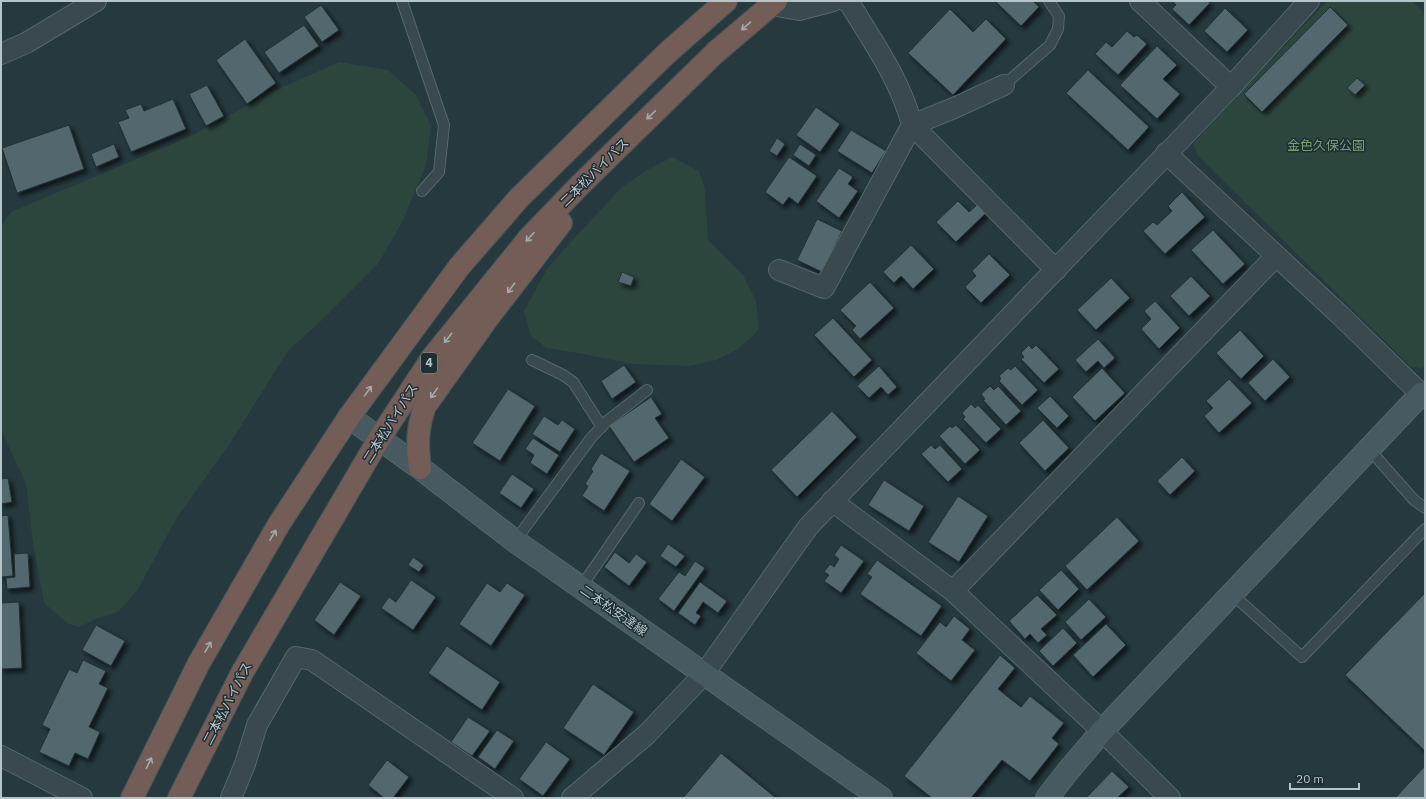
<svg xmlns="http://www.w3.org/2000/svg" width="1426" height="799" viewBox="0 0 1426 799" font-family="'IBM Plex Sans','Noto Sans JP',sans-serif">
<defs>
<filter id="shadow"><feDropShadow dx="3.5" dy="3.5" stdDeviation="2" flood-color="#0009"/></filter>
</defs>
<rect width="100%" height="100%" fill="#25393e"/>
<g fill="#2d463d">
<polygon points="1327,1 1412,1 1425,14 1425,365 1422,368 1411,367 1198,156 1193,144"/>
<polygon points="339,62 388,70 416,95 431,126 426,166 402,222 378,264 323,319 290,349 284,357 229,445 176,519 137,591 118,612 98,618 79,627 67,623 44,603 33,543 26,483 1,430 1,226 11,212 191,136 274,91"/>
<polygon points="672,157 699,171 705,190 708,240 743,275 756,301 759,329 747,341 738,349 716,360 690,366 632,364 583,354 547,348 531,336 524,311 547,269 566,247 622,187 647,170"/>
</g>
<g fill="#53686e" stroke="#203035" filter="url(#shadow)">
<polygon points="995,1 1033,1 1039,7 1021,26"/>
<polygon points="1172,1 1207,1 1210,3 1189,25 1172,9 1176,5"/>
<polygon points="321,5 339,30 322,42 304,17"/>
<polygon points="1330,7 1348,25 1262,112 1244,94"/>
<polygon points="1225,8 1248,30 1227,52 1204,31"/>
<polygon points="950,9 973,32 986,19 1006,39 953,95 908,53"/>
<polygon points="304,25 319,46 279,73 264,52"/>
<polygon points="1127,31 1134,37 1137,35 1147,44 1118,75 1095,54 1106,42 1112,47"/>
<polygon points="245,39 276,83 247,104 216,60"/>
<polygon points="1157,46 1177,65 1163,79 1180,94 1157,119 1120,85"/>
<polygon points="1088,70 1149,127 1128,150 1066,93"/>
<polygon points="1357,78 1365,85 1355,95 1347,88"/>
<polygon points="207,85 224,116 206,126 189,94"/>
<polygon points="173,99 186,129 131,152 118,122 129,118 125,110 141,104 144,111"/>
<polygon points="816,107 840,124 820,152 796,135"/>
<polygon points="69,125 84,169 17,193 2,148"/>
<polygon points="851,130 886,151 872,173 837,151"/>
<polygon points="777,138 785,144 777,156 769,151"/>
<polygon points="114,144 119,157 96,167 91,154"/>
<polygon points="800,144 816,155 809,166 793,155"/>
<polygon points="789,157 817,176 798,204 789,197 783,205 765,192"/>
<polygon points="839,168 853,177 848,184 858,191 839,218 816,201"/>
<polygon points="1182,192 1205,217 1165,254 1143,231 1153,222 1157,225 1172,211 1168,206"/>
<polygon points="958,201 969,212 977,205 986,213 956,242 936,222"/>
<polygon points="817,219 842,231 822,272 797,260"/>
<polygon points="1213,230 1245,264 1223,284 1191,250"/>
<polygon points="911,245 934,269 913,289 901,276 894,283 883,272"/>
<polygon points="989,254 1010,275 981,303 965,287 976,276 972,271"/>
<polygon points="622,272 634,277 631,286 618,282"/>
<polygon points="1191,276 1210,296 1189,316 1170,296"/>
<polygon points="1111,278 1130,298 1096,330 1077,310"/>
<polygon points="870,282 894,308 860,339 852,330 856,326 840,310"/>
<polygon points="1155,301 1180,328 1159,349 1141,329 1151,319 1144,311"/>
<polygon points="833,318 872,360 854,377 814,335"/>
<polygon points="1240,330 1264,356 1241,379 1216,353"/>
<polygon points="1098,339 1115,358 1104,368 1098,361 1086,372 1075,360"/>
<polygon points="1029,345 1032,349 1036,345 1059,369 1044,383 1021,359 1024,357 1021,353"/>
<polygon points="1273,359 1290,377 1265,401 1248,383"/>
<polygon points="624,365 636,382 612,399 601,381"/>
<polygon points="879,366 897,387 888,395 881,387 869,398 857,386"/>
<polygon points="1015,366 1038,390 1022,405 999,381 1001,379 999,376 1008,368 1011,370"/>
<polygon points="1102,368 1125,393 1095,421 1072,397"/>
<polygon points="1229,379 1252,403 1219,433 1204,416 1213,408 1206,401"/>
<polygon points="990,386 994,390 998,386 1021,411 1006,425 983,400 985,399 981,394"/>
<polygon points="508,389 535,406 500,461 472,443"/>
<polygon points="1050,396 1069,416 1057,428 1037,408"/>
<polygon points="651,397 662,414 655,418 669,438 634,462 609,426"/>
<polygon points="971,404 975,408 978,405 1001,429 986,443 963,419 965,417 962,413"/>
<polygon points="832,411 857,437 797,497 771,470"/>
<polygon points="544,416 558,425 562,420 575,429 560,452 532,434"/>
<polygon points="1043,420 1069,448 1045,471 1019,443"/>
<polygon points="956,425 980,450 965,464 939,436 950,426 952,428"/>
<polygon points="533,438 559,455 547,474 530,463 534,455 525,449"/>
<polygon points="931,445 935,449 940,445 962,469 948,482 921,454"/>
<polygon points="601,453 630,471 604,511 582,496 588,486 585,484 593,471 591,469"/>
<polygon points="1182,457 1195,471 1170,495 1157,481"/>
<polygon points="681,459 705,477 672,521 649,504"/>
<polygon points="512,474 534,489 521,508 499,493"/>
<polygon points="8,478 12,502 1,504 1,479"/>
<polygon points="884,480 924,506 909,531 868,505"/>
<polygon points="958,496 988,516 959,562 928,542"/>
<polygon points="8,515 13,576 1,577 1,516"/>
<polygon points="1117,517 1139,541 1087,590 1065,566"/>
<polygon points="668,544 685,556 676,567 660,556"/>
<polygon points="841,545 864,561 841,593 824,581 829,575 824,572 830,564 834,567 839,559 834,555"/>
<polygon points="615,552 629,563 636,554 647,562 629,586 604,567"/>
<polygon points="28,553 30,587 7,589 6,578 15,577 14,554"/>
<polygon points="413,557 424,565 419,572 408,565"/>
<polygon points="877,560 942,606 921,636 860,594 872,577 867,574"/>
<polygon points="695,561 705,568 674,611 658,599 679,572 685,576"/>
<polygon points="1061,570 1079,589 1058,610 1039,590"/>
<polygon points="411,580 436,597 413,630 381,608 389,597 396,602"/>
<polygon points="340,582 361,596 334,635 314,620"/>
<polygon points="700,582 727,601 718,613 703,602 696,613 701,616 695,625 678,613"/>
<polygon points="487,583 500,592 507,583 525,595 491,646 459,624"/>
<polygon points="1425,593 1425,751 1345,675"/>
<polygon points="1037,595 1057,615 1041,629 1047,635 1038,643 1030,634 1025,639 1009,621"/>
<polygon points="1089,599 1106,617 1081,640 1065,622"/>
<polygon points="19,602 22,668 1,669 1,603"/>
<polygon points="954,616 970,629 962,640 975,650 951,681 916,653 940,622 946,627"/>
<polygon points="1106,624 1126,645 1093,677 1073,655"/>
<polygon points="96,625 125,641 111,666 82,650"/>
<polygon points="1063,628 1077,643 1053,666 1039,651"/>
<polygon points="447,646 500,682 482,710 428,673"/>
<polygon points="1000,655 1015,668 998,689 1021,707 1030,696 1064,723 1052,738 1059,744 1030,781 1002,760 971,798 932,798 904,776"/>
<polygon points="83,660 106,671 99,684 108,688 89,727 100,732 88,759 75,753 69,766 39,752 50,729 42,725 69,669 77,673"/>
<polygon points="593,684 634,712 604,755 563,728"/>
<polygon points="468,717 490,731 472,756 451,742"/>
<polygon points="497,730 514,741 495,769 478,757"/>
<polygon points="546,742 570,759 543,796 519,779"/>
<polygon points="721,753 776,798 683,798"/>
<polygon points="387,760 409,777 393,798 384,798 368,785"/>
<polygon points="1425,766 1425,798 1395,798"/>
<polygon points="1112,771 1129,787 1117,798 1086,798"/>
</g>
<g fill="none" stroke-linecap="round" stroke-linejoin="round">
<defs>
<g id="lane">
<polyline points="402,1 444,125 439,172 422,191"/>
<polyline points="1004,85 1050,45 1058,29 1059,16 1049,1"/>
<polyline points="532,360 563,375 573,382 602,427"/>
<polyline points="1369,449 1414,500 1425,508"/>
<polyline points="515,541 591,438 606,422 647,390"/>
<polyline points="581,587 639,503"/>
<polyline points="1232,594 1302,657 1425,529"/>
</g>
<g id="street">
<polyline points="1140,1 1231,87"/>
<polyline points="771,5 799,10 833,1"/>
<polyline points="1,54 26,43 96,1"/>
<polyline points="1004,85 954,108 912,125 1056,270"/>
<polyline points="1166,153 1341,316 1425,398"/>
<path d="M779,270L824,288L912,125C901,81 873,42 850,4L846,1"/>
<polyline points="832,501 953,591 1102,731 1170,798"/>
<polyline points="953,591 1276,256"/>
<polyline points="1,756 82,798"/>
<polyline points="231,798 245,764 257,725 296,657 312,660 513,798"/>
<polyline points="572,798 646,735 704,674 808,527 1231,87 1309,1"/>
</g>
<g id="secondary">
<polyline points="349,417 420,468 515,541 881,798"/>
<polyline points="1047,798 1068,771 1102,731 1421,394"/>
</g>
<g id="highway">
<path d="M420,468C417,444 417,429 425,406L487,319L561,223"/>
<polyline points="132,798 199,663 279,524 349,417 459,267 519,198 666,54 726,1"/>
<polyline points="179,798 242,673 379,439 432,358 529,238 579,186 716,52 776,1"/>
</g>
</defs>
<use href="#lane" stroke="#57676c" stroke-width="12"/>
<use href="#street" stroke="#57676c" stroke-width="22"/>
<use href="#secondary" stroke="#57676c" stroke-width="24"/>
<use href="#highway" stroke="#445459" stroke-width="24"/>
<use href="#lane" stroke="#39494e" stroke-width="10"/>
<use href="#street" stroke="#39494e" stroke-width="20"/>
<use href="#secondary" stroke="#475a61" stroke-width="22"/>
<use href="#highway" stroke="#735d56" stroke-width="22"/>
</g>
<defs><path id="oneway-shaft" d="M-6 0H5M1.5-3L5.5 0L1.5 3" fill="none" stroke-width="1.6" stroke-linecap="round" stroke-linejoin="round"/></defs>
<g stroke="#a4aaac">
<use href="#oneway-shaft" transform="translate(746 26) rotate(139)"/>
<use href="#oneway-shaft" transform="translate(651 115) rotate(136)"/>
<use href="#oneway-shaft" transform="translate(530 237) rotate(132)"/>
<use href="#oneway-shaft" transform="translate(511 288) rotate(127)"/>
<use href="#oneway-shaft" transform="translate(448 338) rotate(129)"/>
<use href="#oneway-shaft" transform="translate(368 391) rotate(-54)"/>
<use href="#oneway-shaft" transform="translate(434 393) rotate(125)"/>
<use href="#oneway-shaft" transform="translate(273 535) rotate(-60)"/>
<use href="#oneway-shaft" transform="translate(208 647) rotate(-60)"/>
<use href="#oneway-shaft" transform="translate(149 763) rotate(-64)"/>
</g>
<g text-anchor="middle" stroke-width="3" stroke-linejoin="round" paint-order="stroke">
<rect fill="#1e2e33" stroke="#88979c" stroke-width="1" x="421" y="353" width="16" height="20" rx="3"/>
<g font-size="12" font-weight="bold" fill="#b5c4c9">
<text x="429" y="367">4</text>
</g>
<g font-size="13" fill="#7a9e74" stroke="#1e2e33">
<text x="1326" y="150">金色久保公園</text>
</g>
<g font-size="13" fill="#b5c4c9" stroke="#1e2e33">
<text transform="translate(594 172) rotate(-45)" y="5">二本松バイパス</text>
<text transform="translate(390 423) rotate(-58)" y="5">二本松バイパス</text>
<text transform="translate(614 610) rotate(35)" y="5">二本松安達線</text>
<text transform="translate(227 703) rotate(-63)" y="5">二本松バイパス</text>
</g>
</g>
<rect width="1426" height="799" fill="none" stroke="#b5c4c9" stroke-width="4"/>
<path d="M1290 783v6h69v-6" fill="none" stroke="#b5c4c9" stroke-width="2"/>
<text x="1296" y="783" font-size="12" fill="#b5c4c9" stroke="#1e2e33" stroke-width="3" paint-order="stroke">20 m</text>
</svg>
